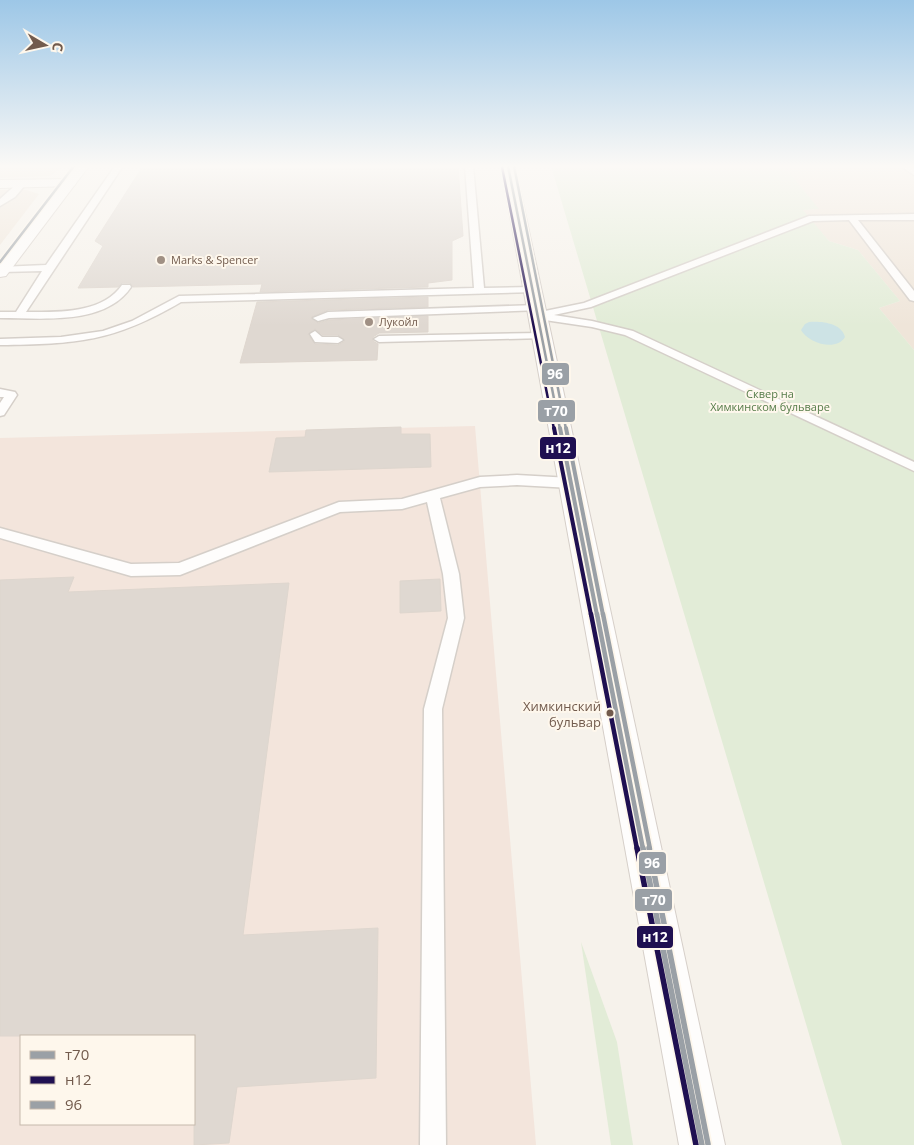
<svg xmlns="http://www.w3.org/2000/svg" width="914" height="1145" viewBox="0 0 914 1145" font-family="'Open Sans',sans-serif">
<rect width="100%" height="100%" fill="#f6f2eb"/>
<g fill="#efe5d9">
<polygon points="0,166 63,166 50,176 0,178"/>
<polygon points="784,166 914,166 914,350 879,308 900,301 858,250 829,241 802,210 818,209"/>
<polygon points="0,190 26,190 39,194 0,245"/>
</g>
<path fill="#f3e5dc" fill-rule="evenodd" d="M475,426L536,1145H0V438ZM21,1036H194V1124H21Z"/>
<g fill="#e2ecd7">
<polygon points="551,166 784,166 819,209 803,210 829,241 858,250 900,301 879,308 914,350 914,1145 842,1145"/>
<polygon points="581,942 617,1042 633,1145 611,1145"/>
</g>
<path fill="#cde3e5" d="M809,322C822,321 841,323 845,337C836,352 808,343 801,330L805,324Z"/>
<g fill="#dfd8d1" stroke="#ded6ce" fill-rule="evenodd">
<polygon points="143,166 458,166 463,236 452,241 452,280 428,283 428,287 260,292 262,284 133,287 130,283 122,283 118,287 78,288 103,246 95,241"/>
<path d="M428,297V307L328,310L311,317L318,323L329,320L428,316V332L379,333L373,337V341L378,344L377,360L240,363L257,302ZM315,329L323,335H338L345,341L338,345L315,344L308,334Z"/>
<polygon points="401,427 401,434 430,434 431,467 269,472 276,438 305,437 306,430"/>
<polygon points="74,577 68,592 289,583 243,935 378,928 376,1078 237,1087 229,1143 194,1145 194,1036 0,1036 0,580"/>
<polygon points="440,579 441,611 400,613 400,581"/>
</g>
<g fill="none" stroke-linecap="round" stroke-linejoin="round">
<defs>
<g id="lane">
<path d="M115,166H123L26,312C58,312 102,314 122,285H130L131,287C105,326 41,318 0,318V312H16L42,271L2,272L0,267L46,265Z"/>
<path d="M465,166H473L484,288L532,287L536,288V292L181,302C113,342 77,344 0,345V339L61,337L103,331L132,321L179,296L474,288Z"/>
<polygon points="901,166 910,166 914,169 914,175"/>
<polygon points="19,182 26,184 15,197 0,206 0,199"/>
<polygon points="914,214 914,220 858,220 914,291 914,301 910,300 849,220 813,221 591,307 554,315 592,321 633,331 914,462 914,471 625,335 592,327 538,319 533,316 538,313 544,314 545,311 584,303 809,216"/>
<polygon points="536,305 540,306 540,310 329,318 318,321 313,318 328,312"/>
<polygon points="315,331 322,337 338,337 343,340 338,343 315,342 310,334"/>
<polygon points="541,333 546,336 545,338 379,342 374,339 379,336"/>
<polygon points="0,389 15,392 17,395 4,415 0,416 0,403 4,397 0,397"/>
<polygon points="517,475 571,478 578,483 571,488 517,485 480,487 440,498 459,574 464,618 442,709 446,1145 420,1145 424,709 448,618 443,574 427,502 402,509 340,512 180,575 131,576 0,538 0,528 131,564 179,563 339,502 402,499 480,477"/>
</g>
<polygon id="street" points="69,179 76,183 74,186 0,188 0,180"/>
<g id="secondary">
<polygon points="75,166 89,166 6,276 0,277 0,260"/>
<polygon points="501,166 515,166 725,1145 679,1145"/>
</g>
</defs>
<use href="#lane" stroke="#d5cfc9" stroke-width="3"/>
<use href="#street" stroke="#d5cfc9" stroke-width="2"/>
<use href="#secondary" stroke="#d6cfc9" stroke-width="2"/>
<use href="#lane" fill="#fefdfc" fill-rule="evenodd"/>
<use href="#street" fill="#fefdfc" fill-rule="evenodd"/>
<use href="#secondary" fill="#fefdfc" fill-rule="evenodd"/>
<defs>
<polyline id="bus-1-far3" points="508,166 560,429"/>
<polyline id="bus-1-far2" points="560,428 597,615"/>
<polyline id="bus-1-far1" points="597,614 643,849"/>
<polyline id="bus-1" points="643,848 702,1145"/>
<polyline id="bus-2-far3" points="502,167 554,429"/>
<polyline id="bus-2-far2" points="554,428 591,615"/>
<polyline id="bus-2-far1" points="591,614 637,849"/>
<polyline id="bus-2" points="637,848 696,1145"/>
<g id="bus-3-far3">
<polyline points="514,166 566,429"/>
<polyline points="0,262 74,166"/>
</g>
<polyline id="bus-3-far2" points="566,428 603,615"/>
<polyline id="bus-3-far1" points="603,614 650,849"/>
<polyline id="bus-3" points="649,848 708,1144"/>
</defs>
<use href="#bus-1-far3" stroke="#fef7ec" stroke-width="5"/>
<use href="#bus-1-far2" stroke="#fef7ec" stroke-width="8"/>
<use href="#bus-1-far1" stroke="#fef7ec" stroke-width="8"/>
<use href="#bus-1" stroke="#fef7ec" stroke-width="9"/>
<use href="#bus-2-far3" stroke="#fef7ec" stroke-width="5"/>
<use href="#bus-2-far2" stroke="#fef7ec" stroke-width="8"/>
<use href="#bus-2-far1" stroke="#fef7ec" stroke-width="8"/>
<use href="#bus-2" stroke="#fef7ec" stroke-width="9"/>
<use href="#bus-3-far3" stroke="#fef7ec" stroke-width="5"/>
<use href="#bus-3-far2" stroke="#fef7ec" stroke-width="8"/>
<use href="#bus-3-far1" stroke="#fef7ec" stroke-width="8"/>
<use href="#bus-3" stroke="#fef7ec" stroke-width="9"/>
<use href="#bus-1-far3" stroke="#9aa0a6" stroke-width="2.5"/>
<use href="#bus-1-far2" stroke="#9aa0a6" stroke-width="4"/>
<use href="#bus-1-far1" stroke="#9aa0a6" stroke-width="4.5"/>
<use href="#bus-1" stroke="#9aa0a6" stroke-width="5.5"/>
<use href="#bus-2-far3" stroke="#1f1051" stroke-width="2.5"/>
<use href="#bus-2-far2" stroke="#1f1051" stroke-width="4"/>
<use href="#bus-2-far1" stroke="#1f1051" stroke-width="4.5"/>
<use href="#bus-2" stroke="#1f1051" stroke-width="5.5"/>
<use href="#bus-3-far3" stroke="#9aa0a6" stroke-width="2.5"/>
<use href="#bus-3-far2" stroke="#9aa0a6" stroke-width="4"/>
<use href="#bus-3-far1" stroke="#9aa0a6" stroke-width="4.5"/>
<use href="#bus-3" stroke="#9aa0a6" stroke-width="5.5"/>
</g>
<linearGradient id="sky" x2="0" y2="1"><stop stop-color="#9dc7e7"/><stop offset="0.51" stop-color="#fbf9f6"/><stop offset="1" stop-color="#fbf9f6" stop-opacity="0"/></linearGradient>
<rect width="914" height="326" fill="url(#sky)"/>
<g fill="#a09084" stroke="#fef7ec" stroke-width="2">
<circle cx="161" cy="260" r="5"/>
<circle cx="369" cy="322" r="5"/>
</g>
<circle fill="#725b4d" stroke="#fef7ec" stroke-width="2" cx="610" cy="713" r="4.5"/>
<g text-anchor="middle" stroke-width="4" stroke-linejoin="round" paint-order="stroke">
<g font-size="11" fill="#725b4d" stroke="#fef7ec" text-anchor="start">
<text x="171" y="264">Marks &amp; Spencer</text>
<text x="379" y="326">Лукойл</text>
</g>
<g font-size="11" fill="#567c49" stroke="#fef7ec">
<text x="770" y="398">Сквер на<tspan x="770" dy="13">Химкинском бульваре</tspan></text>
</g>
<g font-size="13" fill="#725b4d" stroke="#fef7ec" text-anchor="end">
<text x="601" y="711">Химкинский<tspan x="601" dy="16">бульвар</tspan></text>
</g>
</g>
<g stroke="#fef7ec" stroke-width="2">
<rect x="541" y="362" width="29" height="24" rx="5" fill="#9aa0a6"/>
<rect x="537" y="399" width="39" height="24" rx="5" fill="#9aa0a6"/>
<rect x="539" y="436" width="38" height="24" rx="5" fill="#1f1051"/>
<rect x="638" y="851" width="29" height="24" rx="5" fill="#9aa0a6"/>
<rect x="634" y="888" width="39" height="24" rx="5" fill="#9aa0a6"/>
<rect x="636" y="925" width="38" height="24" rx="5" fill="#1f1051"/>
</g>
<g font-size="14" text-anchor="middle" font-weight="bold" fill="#fff">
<text x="555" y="379">96</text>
<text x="556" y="416">т70</text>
<text x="558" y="453">н12</text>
<text x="652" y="868">96</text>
<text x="654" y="905">т70</text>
<text x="655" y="942">н12</text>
</g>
<rect x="20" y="1035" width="175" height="90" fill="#fef7ec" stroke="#c6b9ac"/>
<rect x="30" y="1051" width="25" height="8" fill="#9aa0a6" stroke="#c6b9ac"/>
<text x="65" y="1060" font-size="15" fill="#725b4d">т70</text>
<rect x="30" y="1076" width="25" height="8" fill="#1f1051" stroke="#c6b9ac"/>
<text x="65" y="1085" font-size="15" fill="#725b4d">н12</text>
<rect x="30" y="1101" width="25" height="8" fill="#9aa0a6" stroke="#c6b9ac"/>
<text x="65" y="1110" font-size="15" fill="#725b4d">96</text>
<g transform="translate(45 45) rotate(99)" stroke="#fef7ec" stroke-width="4" paint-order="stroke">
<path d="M0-4L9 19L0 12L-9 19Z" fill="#725b4d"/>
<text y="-8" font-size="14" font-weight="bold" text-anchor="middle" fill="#725b4d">С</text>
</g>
</svg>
